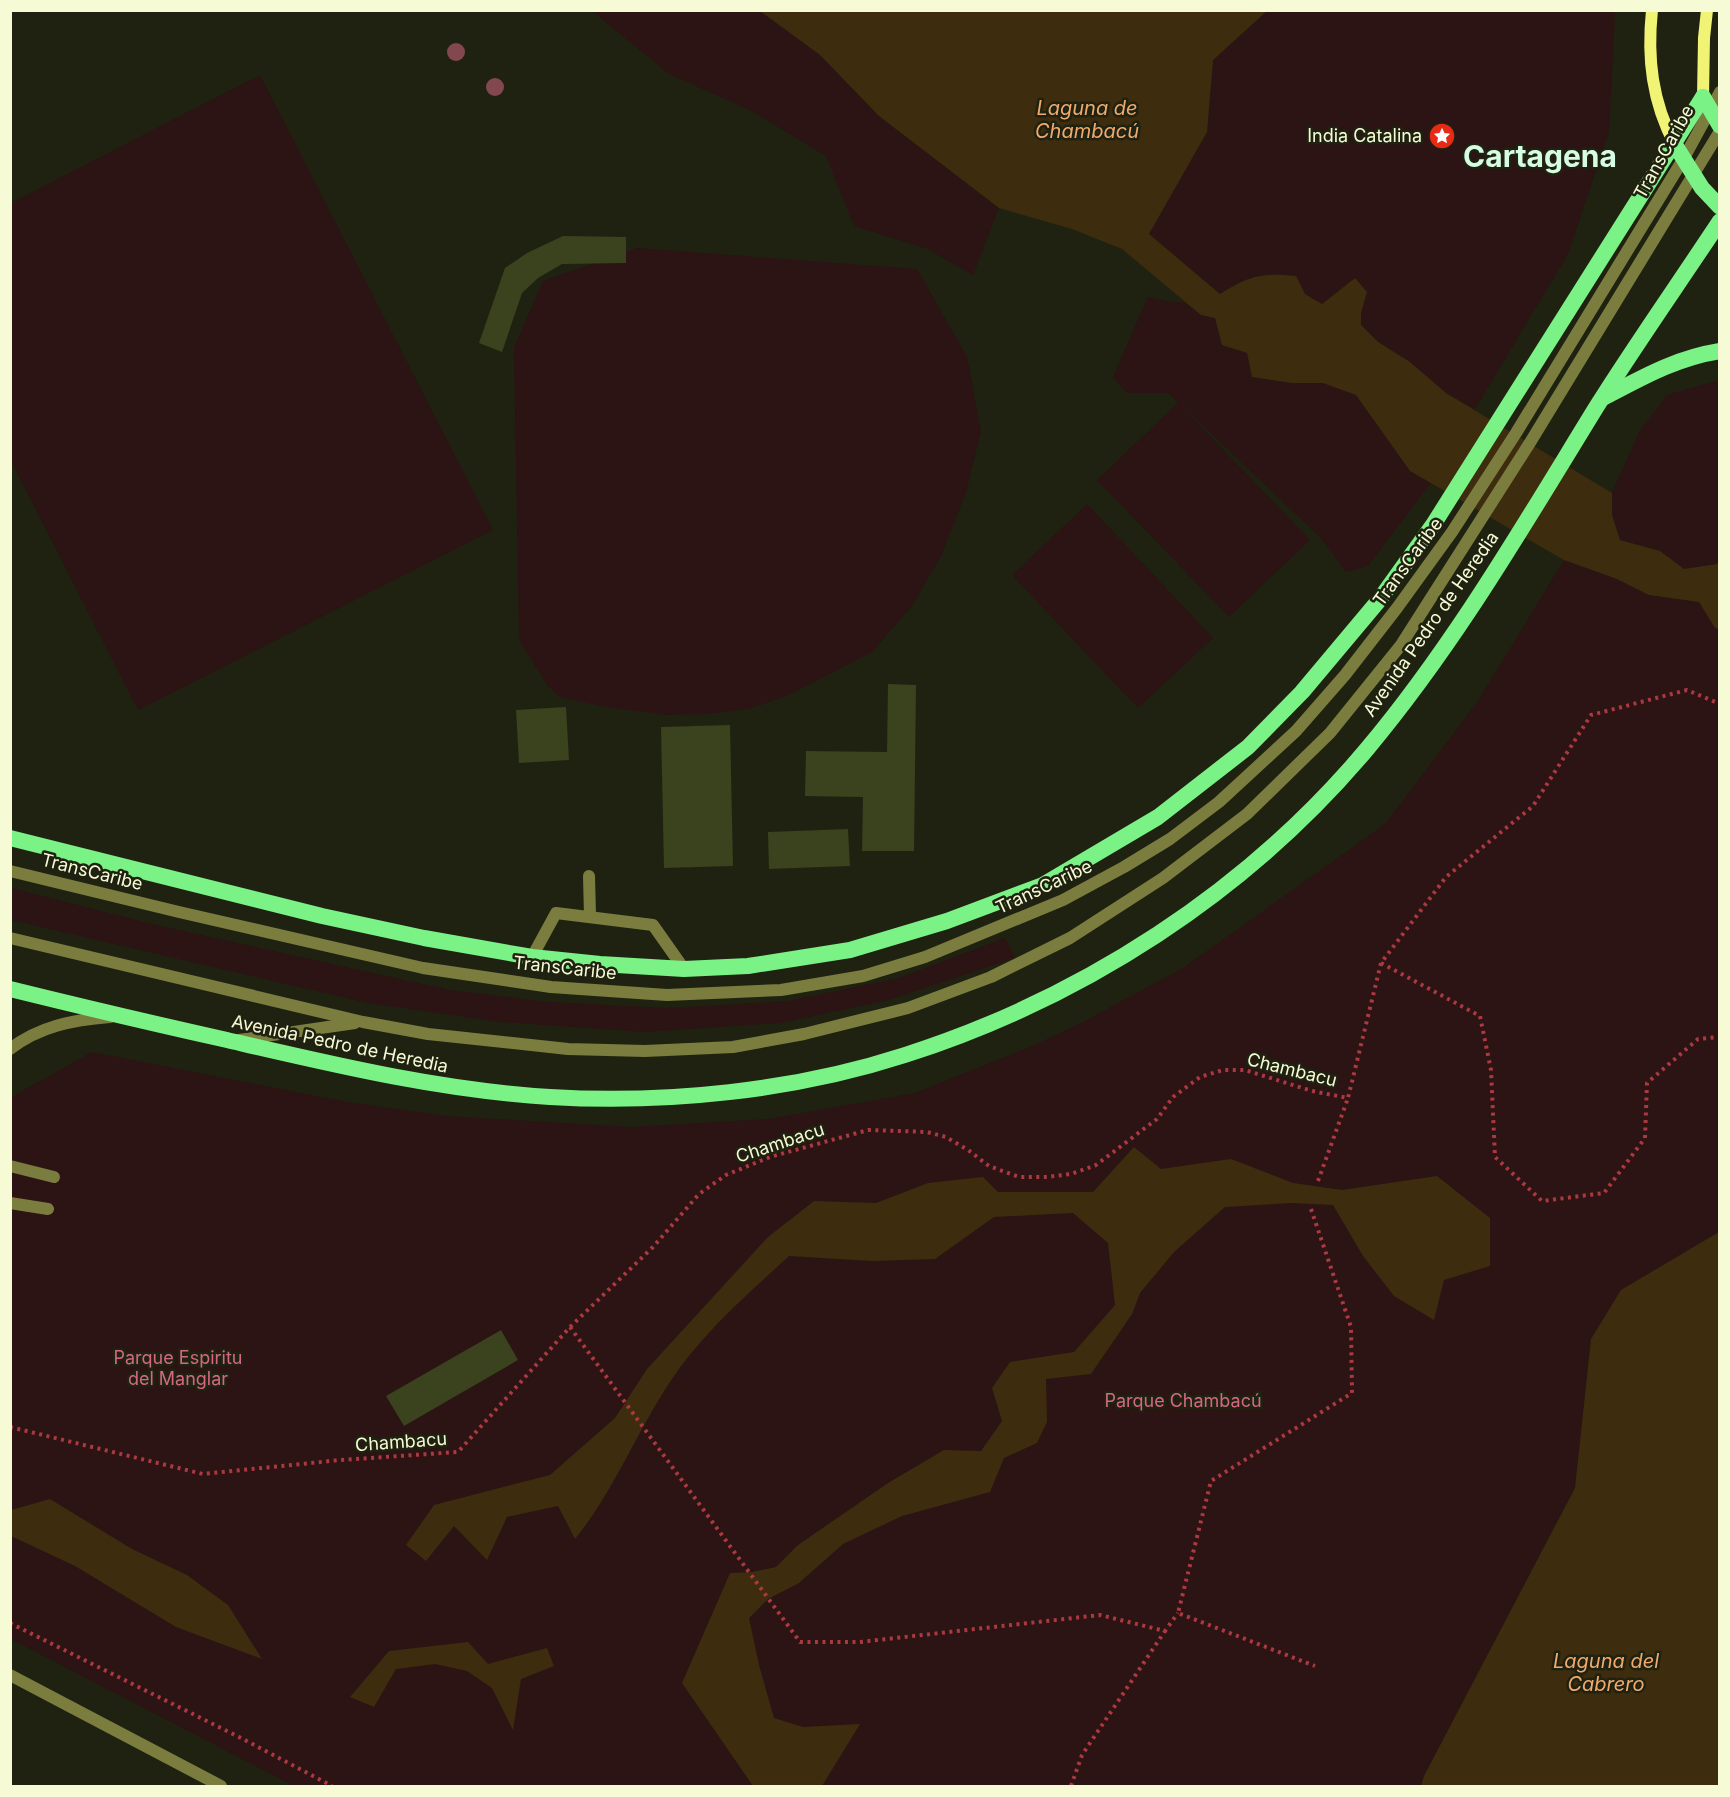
<svg xmlns="http://www.w3.org/2000/svg" width="1730" height="1797" viewBox="0 0 1730 1797" font-family="Inter,sans-serif">
<rect width="100%" height="100%" fill="#1f2210"/>
<g fill="#2c1314">
<polygon points="592,11 760,11 820,55 879,116 999,208 973,275 928,249 854,226 826,156 752,111 669,74"/>
<polygon points="1267,11 1615,11 1609,132 1568,254 1475,409 1446,393 1410,362 1378,342 1361,325 1361,313 1367,292 1322,304 1305,295 1245,279 1220,294 1149,234 1207,132 1213,60"/>
<polygon points="260,75 493,530 138,710 11,461 11,203"/>
<polygon points="637,248 917,269 967,357 981,432 966,492 941,556 912,606 872,652 787,696 748,709 706,714 666,715 601,706 559,697 548,686 519,640 514,348 543,281"/>
<polygon points="1148,297 1171,302 1184,302 1201,315 1215,318 1222,345 1247,353 1292,383 1323,383 1356,395 1410,471 1431,483 1368,566 1346,572 1319,536 1168,393 1127,393 1113,377"/>
<polygon points="1719,380 1720,559 1718,564 1684,569 1660,551 1620,540 1612,515 1612,493 1640,430 1667,395"/>
<polygon points="1178,403 1310,540 1229,617 1097,480"/>
<polygon points="1087,504 1213,638 1138,708 1012,575"/>
<polygon points="1564,560 1618,579 1649,595 1699,602 1715,628 1719,629 1719,1232 1677,1257 1591,1339 1575,1488 1424,1776 1421,1786 294,1786 11,1639 10,1098 92,1052 347,1102 446,1116 631,1127 769,1119 915,1093 1028,1048 1081,1023 1183,968 1385,824 1476,704"/>
<polygon points="11,888 156,925 450,990 550,1002 667,1008 788,1001 899,978 1005,938 1015,958 889,1000 780,1023 645,1032 500,1022 368,1003 11,920"/>
</g>
<g fill="#3d2c0e">
<path d="M760,11H1267L1213,60L1207,132L1149,234L1220,294C1251,275 1260,273 1296,276L1305,294L1322,304L1355,278L1367,292L1361,313V325L1378,342L1410,362L1446,393L1612,493V515L1620,540L1660,551L1684,569L1717,564L1719,559V629L1715,628L1699,602L1649,595L1617,579L1564,560L1410,471L1356,395L1323,383H1292L1252,377L1247,353L1222,345L1215,318L1201,315L1122,249L1072,229L999,208L879,116L820,55Z"/>
<path d="M1134,1147L1161,1169L1231,1159L1293,1183L1342,1190L1437,1176L1490,1218V1266L1444,1280L1434,1320L1394,1296L1363,1256L1333,1205L1292,1203L1225,1207L1174,1252L1140,1293L1132,1314L1091,1374L1046,1379L1047,1422L1037,1443L1004,1458L990,1492L902,1516L843,1544L799,1583L768,1599L749,1618L759,1665L774,1718L803,1727L860,1724L822,1786H753L682,1683L730,1573L752,1572L776,1567L798,1545L888,1483L944,1450L981,1451L1002,1421L992,1388L1010,1362L1074,1352L1115,1305L1108,1243L1073,1213L994,1217L935,1259L872,1261L789,1256C747,1295 702,1333 670,1382C636,1433 614,1491 575,1539L558,1506L507,1517L487,1560L454,1526L426,1561L406,1545L434,1505L550,1475L615,1418L647,1369L768,1237L814,1201L876,1203L928,1183L983,1177L998,1192H1093Z"/>
<polygon points="1719,1232 1719,1786 1421,1786 1424,1776 1575,1488 1591,1339 1621,1290"/>
<polygon points="50,1499 132,1549 187,1575 228,1605 262,1659 176,1627 75,1566 11,1536 11,1510"/>
<polygon points="468,1642 488,1664 547,1648 554,1666 521,1679 513,1730 492,1688 467,1671 435,1664 396,1669 374,1707 350,1697 389,1651"/>
</g>
<g fill="#3a421e">
<polygon points="563,236 626,237 626,263 562,264 538,278 522,293 502,352 479,343 505,268 527,253"/>
<polygon points="888,684 916,685 914,851 862,851 863,797 805,796 806,751 887,752"/>
<polygon points="566,707 569,760 519,763 516,710"/>
<polygon points="730,725 733,866 664,868 661,727"/>
<polygon points="848,829 850,866 769,869 768,832"/>
<polygon points="501,1330 518,1360 404,1426 386,1396"/>
</g>
<g fill="none" stroke-linecap="round" stroke-linejoin="round">
<g stroke="#ab3940" stroke-width="4" stroke-dasharray="3 4.5" stroke-linecap="butt">
<polyline points="1381,963 1480,1016 1491,1070 1495,1157 1542,1201 1604,1193 1645,1138 1647,1083 1698,1039 1720,1037"/>
<polyline points="1318,1181 1348,1098"/>
<polyline points="1311,1209 1351,1327 1352,1393 1211,1481 1178,1613 1315,1666"/>
<polyline points="570,1327 800,1642 860,1642 1100,1615 1165,1631 1178,1613"/>
<polyline points="10,1427 203,1474 340,1460 458,1452 570,1327 653,1247 699,1194 726,1175 770,1157 868,1130 927,1132 946,1137 968,1150 989,1166 1019,1177 1047,1177 1071,1174 1096,1165 1157,1119 1173,1097 1200,1077 1223,1070 1245,1070 1312,1091 1348,1098 1381,963 1446,877 1533,806 1591,715 1687,690 1720,704"/>
<polyline points="10,1623 241,1738 332,1786"/>
<polyline points="1071,1786 1082,1755 1165,1631"/>
</g>
<g stroke="#7b7d3f" stroke-width="12">
<polyline points="10,871 179,912 423,968 551,987 667,995 781,990 863,976 925,957 1063,900 1124,867 1170,839 1219,802 1296,731 1345,675 1397,608 1452,532 1516,433 1684,158 1720,92"/>
<polyline points="589,876 590,916"/>
<polyline points="10,938 363,1022 428,1034 568,1049 645,1051 733,1047 804,1034 908,1008 991,977 1070,938 1163,878 1247,814 1330,733 1401,645 1531,441 1720,131"/>
<polyline points="532,957 556,913 653,925 684,969"/>
<polyline points="239,1040 355,1023"/>
<path d="M10,1049C40,1026 73,1020 110,1017"/>
<polyline points="10,1166 54,1177"/>
<polyline points="10,1203 48,1209"/>
<polyline points="10,1675 221,1786"/>
</g>
<g stroke="#f0f374" stroke-width="12">
<path d="M1652,10C1647,58 1652,102 1675,145"/>
<polyline points="1703,97 1704,38 1707,10"/>
</g>
<g stroke="#7af286" stroke-width="16">
<polyline points="1703,97 1720,126"/>
<polyline points="1675,145 1702,188 1720,207"/>
<path d="M1605,397C1643,377 1676,358 1720,351"/>
<polyline points="10,838 322,916 424,938 532,957 600,964 684,969 748,966 850,950 947,921 1043,885 1158,817 1248,747 1302,692 1380,599 1433,525 1703,97"/>
<path d="M10,989C83,1007 155,1024 227,1040C335,1065 439,1090 550,1097C666,1104 794,1091 905,1055C1083,998 1247,892 1367,749C1455,644 1525,523 1597,406C1636,344 1679,283 1720,221"/>
</g>
</g>
<g fill="#83484f">
<circle cx="456" cy="52" r="9"/>
<circle cx="495" cy="87" r="9"/>
</g>
<defs>
<symbol id="sight-disc" viewBox="-11 -11 22 22"><circle r="9.5" fill="#e82914" stroke="#1f2210"/><path d="M0-6L1.8-2.2L6-1.7L2.9 1.2L3.7 5.4L0 3.3L-3.7 5.4L-2.9 1.2L-6-1.7L-1.8-2.2Z" fill="#fff"/></symbol>
</defs>
<g fill-rule="evenodd">
<use href="#sight-disc" x="1427" y="121" width="30" height="30"/>
</g>
<g text-anchor="middle" stroke-width="5" stroke-linejoin="round" paint-order="stroke">
<g font-size="18" fill="#f7fbd5" stroke="#1f2210" text-anchor="end">
<text x="1422" y="142">India Catalina</text>
</g>
<g font-size="18" fill="#f7fbd5" stroke="#1f2210">
<text transform="translate(1664 152) rotate(-61)" y="6">TransCaribe</text>
<text transform="translate(1408 562) rotate(-54)" y="6">TransCaribe</text>
<text transform="translate(1431 624) rotate(-55)" y="6">Avenida Pedro de Heredia</text>
<text transform="translate(92 872) rotate(14)" y="6">TransCaribe</text>
<text transform="translate(1044 887) rotate(-25)" y="6">TransCaribe</text>
<text transform="translate(565 968) rotate(6)" y="6">TransCaribe</text>
<text transform="translate(340 1044) rotate(12)" y="6">Avenida Pedro de Heredia</text>
<text transform="translate(1292 1070) rotate(14)" y="6">Chambacu</text>
<text transform="translate(780 1143) rotate(-18)" y="6">Chambacu</text>
<text transform="translate(401 1442) rotate(-4)" y="6">Chambacu</text>
</g>
<g font-size="18" fill="#d56783" stroke="#1f2210">
<text x="178" y="1364">Parque Espiritu<tspan x="178" dy="21">del Manglar</tspan></text>
<text x="1183" y="1407">Parque Chambacú</text>
</g>
<g font-size="20" font-style="italic" fill="#f2aa6c" stroke="#1f2210">
<text x="1087" y="115">Laguna de<tspan x="1087" dy="23">Chambacú</tspan></text>
<text x="1606" y="1668">Laguna del<tspan x="1606" dy="23">Cabrero</tspan></text>
</g>
<g font-size="30" font-weight="bold" fill="#d7fce4" stroke="#1f2210">
<text x="1540" y="167">Cartagena</text>
</g>
</g>
<rect width="1730" height="1797" fill="none" stroke="#f7fbd5" stroke-width="24"/>
</svg>
